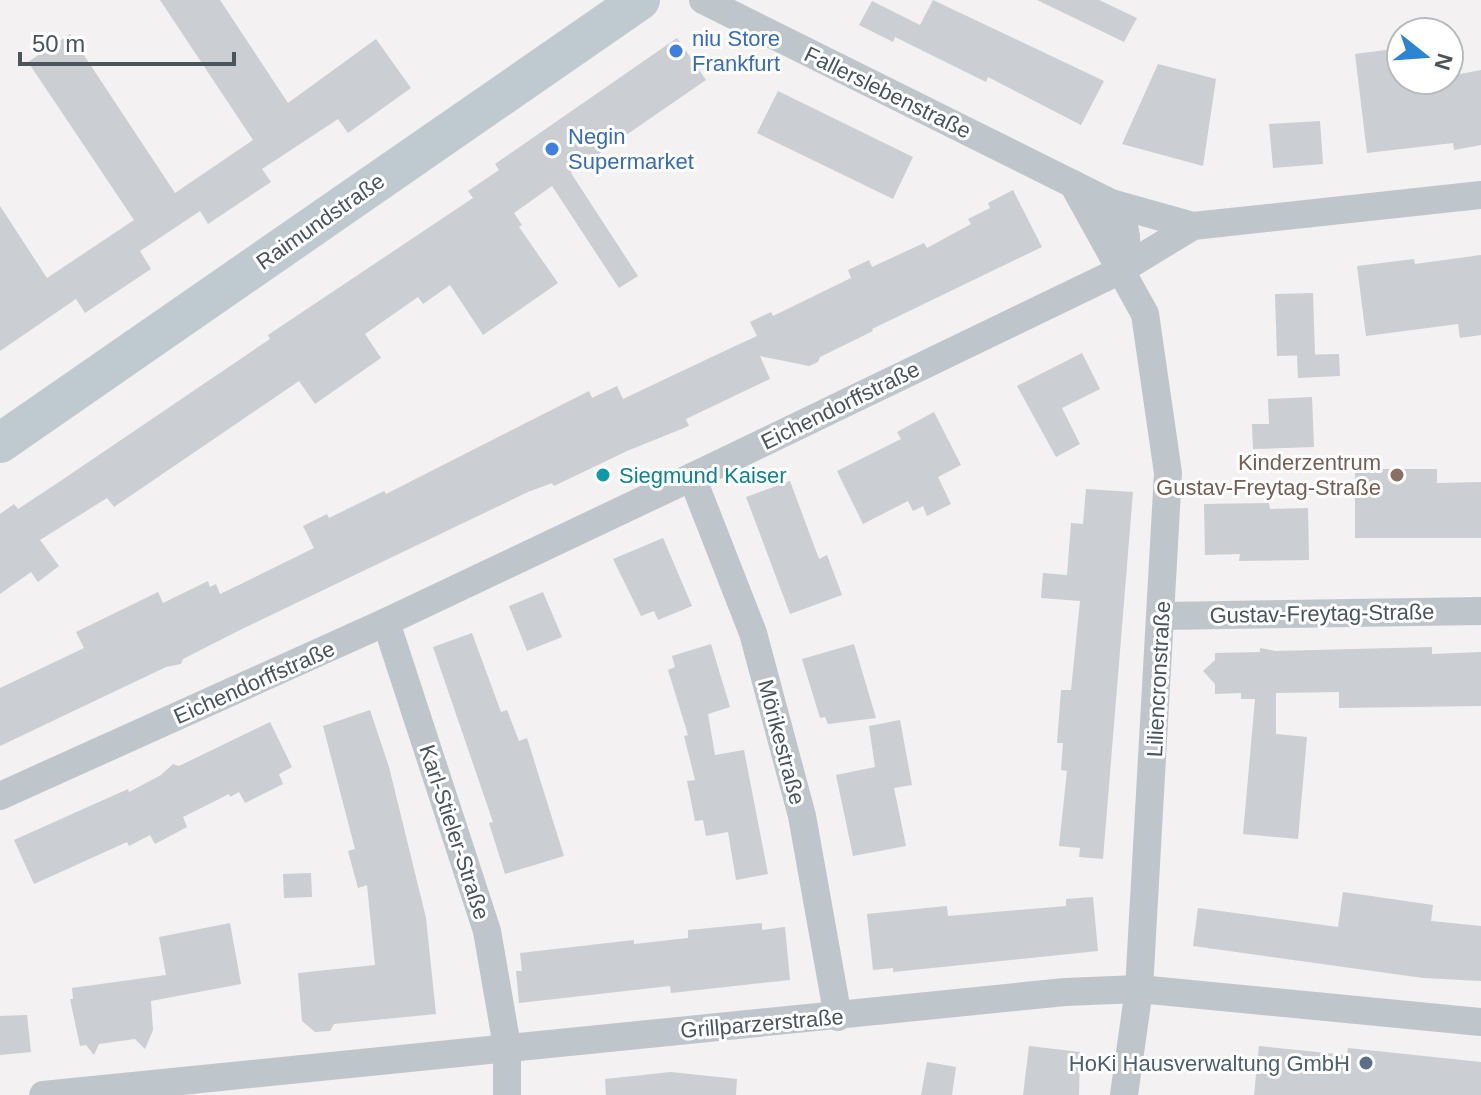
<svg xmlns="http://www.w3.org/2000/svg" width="1481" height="1095" viewBox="0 0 1481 1095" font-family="Helvetica,sans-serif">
<rect width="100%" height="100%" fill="#f3f1f1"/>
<g fill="#cbced3">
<polygon points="160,0 220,0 288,103 376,39 411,88 348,133 338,119 262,169 271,182 208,224 200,211 140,251 151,269 85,313 76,299 0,351 0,206 47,278 134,220 28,62 70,34 175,193 253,140"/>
<polygon points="933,0 1104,81 1081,125 988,77 986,82 895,37 893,42 859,25 872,1 920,25"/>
<polygon points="1037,0 1099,0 1137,18 1124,42"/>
<polygon points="677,38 706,80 571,173 638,276 619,288 552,186 514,213 522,225 519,227 558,283 483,335 450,285 423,304 418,297 365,334 381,358 315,404 299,381 114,507 107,498 40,540 59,566 38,582 31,572 0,594 0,514 14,504 18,509 56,484 270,339 268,335 473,198 468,191 499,170 495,164"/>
<polygon points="1401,48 1401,80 1449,80 1449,76 1481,70 1481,145 1454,150 1453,143 1367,153 1355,54"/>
<polygon points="1158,64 1216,79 1203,166 1122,144"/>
<polygon points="778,91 913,157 893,199 757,133"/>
<polygon points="1320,121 1323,164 1273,168 1269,124"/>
<polygon points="1013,190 1042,247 872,329 873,331 820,357 818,362 809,366 760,356 770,379 686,419 689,426 627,451 554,486 552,483 528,492 238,631 183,659 181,664 166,667 0,746 0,688 84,648 76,632 158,592 163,603 208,581 210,587 216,584 220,594 241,584 314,548 303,526 327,514 329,518 384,491 386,494 589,391 592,398 617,386 623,399 718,354 757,336 750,322 771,312 773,316 851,278 848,270 869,260 872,267 924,243 927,248 971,224 968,219 990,208 988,203"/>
<polygon points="1481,255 1481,335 1460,338 1458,324 1366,336 1357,266 1414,259 1415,264"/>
<polygon points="1313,293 1315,355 1277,356 1275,294"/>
<polygon points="1082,353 1100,389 1062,408 1080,444 1056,457 1017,386"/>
<polygon points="1339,354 1340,376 1298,378 1297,355"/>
<polygon points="1312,397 1314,447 1253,449 1252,424 1269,424 1268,399"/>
<polygon points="934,412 961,465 938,477 951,504 927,516 923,506 913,511 908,501 863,524 837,471 901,439 897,432"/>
<polygon points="1355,461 1379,461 1379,469 1437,469 1437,483 1481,482 1481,538 1355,538"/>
<polygon points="790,481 819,559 827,555 842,595 790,614 746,497"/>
<polygon points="1086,489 1133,492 1103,859 1079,857 1080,848 1059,846 1067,771 1061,770 1063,743 1057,743 1061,690 1071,690 1080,601 1041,598 1043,573 1067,575 1071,523 1083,524"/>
<polygon points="1269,503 1270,509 1308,508 1309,560 1239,561 1240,554 1205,555 1204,504"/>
<polygon points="663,538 692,606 658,620 654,611 641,616 613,559"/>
<polygon points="543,592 562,637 527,651 509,606"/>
<polygon points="472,633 501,712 507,710 519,741 527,738 564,856 505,874 489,823 493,822 433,647"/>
<polygon points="711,644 730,707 708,714 715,755 744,750 768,874 736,880 728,832 706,836 703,820 695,821 687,781 695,780 684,736 688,735 668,670 675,667 672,656"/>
<polygon points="854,644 876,718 828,724 825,717 820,718 802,659"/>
<polygon points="1432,647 1432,654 1481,652 1481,706 1339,708 1339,692 1276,693 1276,734 1307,737 1298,839 1243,834 1255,699 1241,699 1241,693 1215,694 1215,684 1203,671 1215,660 1215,653 1260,652 1260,648 1276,651"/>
<polygon points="370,710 389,767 426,918 436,1014 334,1024 330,1031 315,1032 302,1021 298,973 375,965 367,885 358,888 348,851 355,849 323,726"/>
<polygon points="900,720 912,785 894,788 906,846 853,856 836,775 875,767 869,726"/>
<polygon points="270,722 292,767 279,774 283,784 245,803 239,792 230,797 229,794 183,817 187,827 155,844 150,835 129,846 127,842 34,884 14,840 128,789 129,792 161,775 173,764 179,766"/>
<polygon points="311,873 312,897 284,898 283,874"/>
<polygon points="1343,892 1433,905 1431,921 1481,926 1481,981 1423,978 1193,946 1198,908 1338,927"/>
<polygon points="1093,897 1098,951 893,972 893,968 873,970 867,914 947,906 948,916 1066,906 1066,899"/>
<polygon points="230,923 241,984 151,1001 153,1030 145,1049 135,1039 99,1044 94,1055 86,1045 80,1046 70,999 73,999 72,988 166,975 159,937"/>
<polygon points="762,923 762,930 785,927 790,980 671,993 670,986 519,1003 516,971 522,971 520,953 634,940 634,944 688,938 688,930"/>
<polygon points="27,1015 31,1052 0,1055 0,1016"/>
<polygon points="1029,1046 1080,1052 1079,1095 1023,1095"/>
<polygon points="1259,1046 1347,1055 1348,1048 1481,1062 1481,1095 1254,1095"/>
<polygon points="927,1062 956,1067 952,1095 921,1095"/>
<polygon points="671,1072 737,1079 736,1095 606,1095 605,1079"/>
</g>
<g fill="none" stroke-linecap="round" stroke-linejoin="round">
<g stroke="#bec6cc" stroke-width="28">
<path d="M703,0L1111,203C1129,228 1130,242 1119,271"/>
<polyline points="1073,184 1145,314 1168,473 1139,989 1124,1095"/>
<polyline points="1111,203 1193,226"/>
<polyline points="692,477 753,633 802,816 838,1017"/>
<polyline points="1163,616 1481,611"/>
<polyline points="386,622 487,931 507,1046 507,1095"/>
<polyline points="0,796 386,622 692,477 1119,271 1193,226 1481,195"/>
<polyline points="43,1095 1065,992 1139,989 1481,1022"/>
</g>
<polyline stroke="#bfc9d0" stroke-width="40" points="0,443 640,0"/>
</g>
<g fill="#3f7fe0" stroke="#fff" stroke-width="3">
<circle cx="676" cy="51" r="8"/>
<circle cx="552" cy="149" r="8"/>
</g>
<circle fill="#0f9aa8" stroke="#fff" stroke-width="3" cx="603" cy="475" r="8"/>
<circle fill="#8d6e63" stroke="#fff" stroke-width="3" cx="1397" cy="475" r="8"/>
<circle fill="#5c6f8a" stroke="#fff" stroke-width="3" cx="1366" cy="1063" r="8"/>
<g text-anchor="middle" stroke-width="6" stroke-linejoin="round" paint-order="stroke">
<g font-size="22" fill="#366cbe" stroke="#fff" text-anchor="start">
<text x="692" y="46">niu Store<tspan x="692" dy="25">Frankfurt</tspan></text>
<text x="568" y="144">Negin<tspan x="568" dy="25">Supermarket</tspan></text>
</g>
<g font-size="22" fill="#4a565c" stroke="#fff">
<text transform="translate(888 92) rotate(26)" y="8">Fallerslebenstraße</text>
<text transform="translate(320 221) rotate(-35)" y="8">Raimundstraße</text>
<text transform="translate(840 405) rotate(-26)" y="8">Eichendorffstraße</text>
<text transform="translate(1322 613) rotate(-1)" y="8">Gustav-Freytag-Straße</text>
<text transform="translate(1158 679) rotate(-87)" y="8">Liliencronstraße</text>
<text transform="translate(254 682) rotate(-24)" y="8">Eichendorffstraße</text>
<text transform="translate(782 742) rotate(75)" y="8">Mörikestraße</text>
<text transform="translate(455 832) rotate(72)" y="8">Karl-Stieler-Straße</text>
<text transform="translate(762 1023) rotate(-5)" y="8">Grillparzerstraße</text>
</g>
<g font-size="22" fill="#785e54" stroke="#fff" text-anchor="end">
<text x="1381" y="470">Kinderzentrum<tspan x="1381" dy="25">Gustav-Freytag-Straße</tspan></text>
</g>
<g font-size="22" fill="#0d838f" stroke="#fff" text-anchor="start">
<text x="619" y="483">Siegmund Kaiser</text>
</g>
<g font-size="22" fill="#4e5e75" stroke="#fff" text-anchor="end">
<text x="1350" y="1071">HoKi Hausverwaltung GmbH</text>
</g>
</g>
<g transform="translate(1425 56) rotate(107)"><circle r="38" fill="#ffffff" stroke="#b7bbbe" stroke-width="2"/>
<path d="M0-6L14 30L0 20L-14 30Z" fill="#2c85d2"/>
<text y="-12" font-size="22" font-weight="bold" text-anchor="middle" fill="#4a565c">N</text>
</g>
<path d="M20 52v12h214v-12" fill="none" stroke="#4a565c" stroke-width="4"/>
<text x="32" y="52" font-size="24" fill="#4a565c" stroke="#ffffff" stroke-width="6" paint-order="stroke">50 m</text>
</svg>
